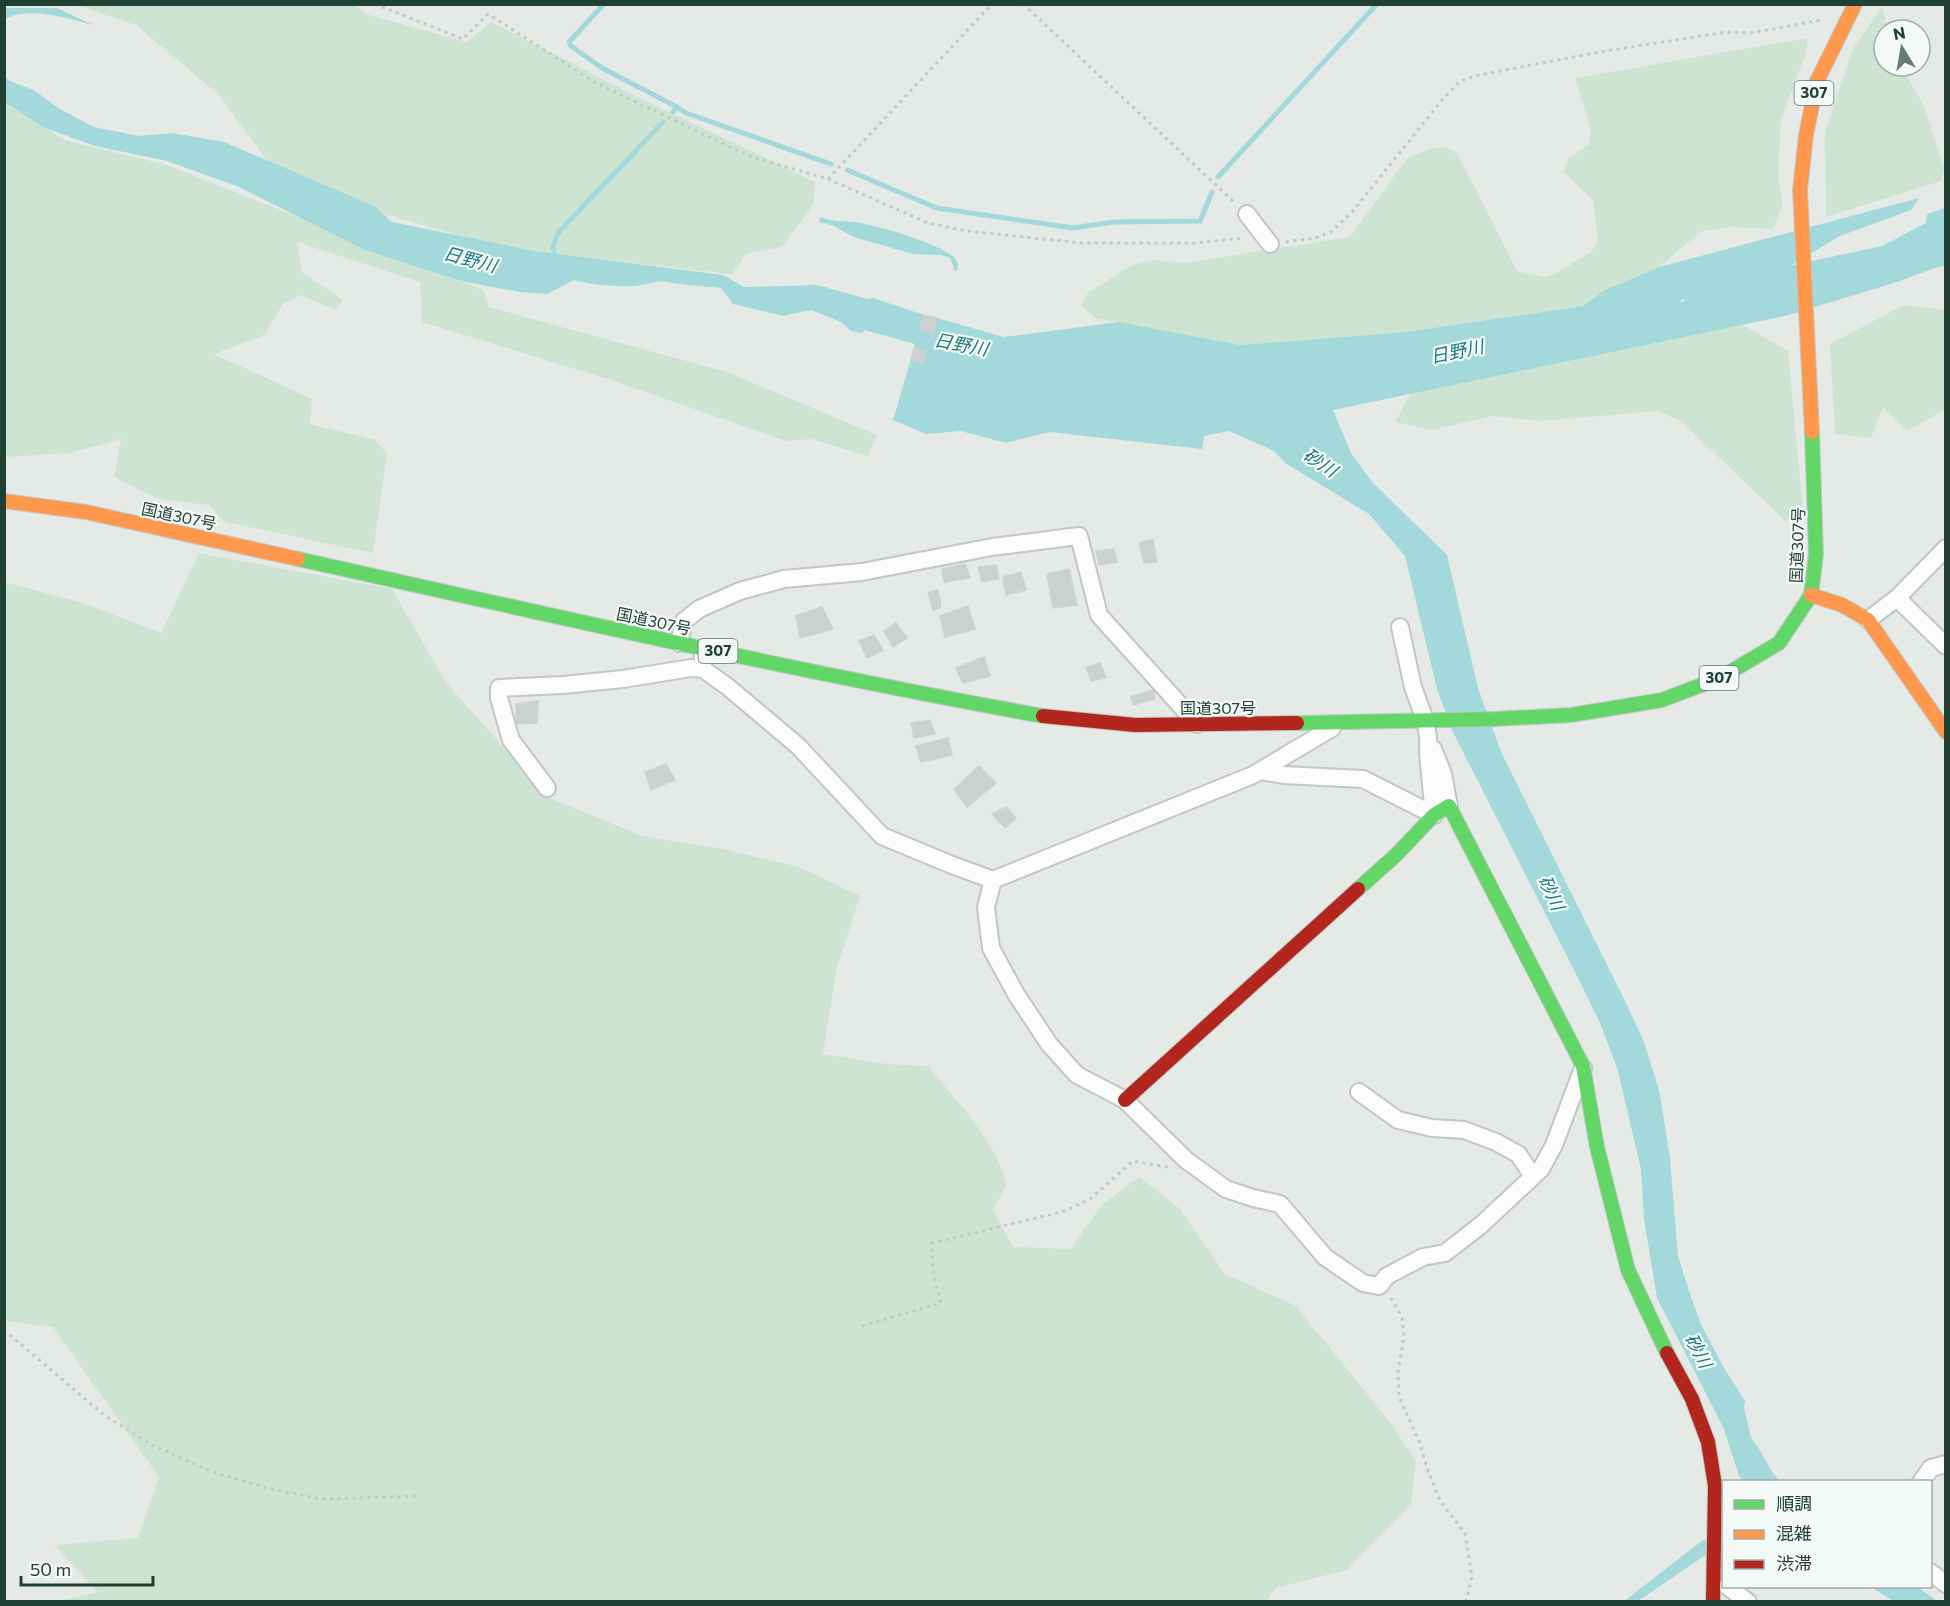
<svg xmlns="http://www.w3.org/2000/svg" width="1950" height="1606" viewBox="0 0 1950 1606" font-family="Commissioner,'Noto Sans JP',sans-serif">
<rect width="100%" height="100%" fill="#e5eae7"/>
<g fill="#cde4d2">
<polygon points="76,5 355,5 366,14 466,42 491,22 638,97 815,182 814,204 782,247 747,253 731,274 506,249 377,212 272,167 219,95 136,25"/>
<polygon points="1882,7 1888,30 1884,30 1884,66 1901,66 1924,106 1944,168 1941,181 1826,217 1825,133 1853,48"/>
<polygon points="1808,38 1806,52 1781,120 1778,177 1783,203 1773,229 1733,227 1702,231 1659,267 1605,290 1583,306 1406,332 1240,345 1096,318 1080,305 1088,293 1132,265 1157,260 1184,263 1350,237 1408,157 1434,148 1447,147 1458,155 1517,271 1545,277 1557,273 1591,252 1598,241 1593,200 1564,172 1568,159 1589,144 1591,130 1575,78"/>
<polygon points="5,99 64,140 167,165 483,290 489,307 727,372 877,435 868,456 811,439 786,441 608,379 422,322 420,282 297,242 302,272 343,300 335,310 301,295 283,304 264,335 214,354 312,399 310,424 375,440 387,454 373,553 225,522 209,505 158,499 114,477 121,439 70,453 5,457"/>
<polygon points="1904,305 1945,310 1945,409 1907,431 1883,407 1871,438 1835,434 1830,344"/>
<polygon points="1717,310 1788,351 1803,510 1786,522 1681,421 1657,411 1540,421 1492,416 1432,430 1395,422 1418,381"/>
<path d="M199,553L392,589L445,681L547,797L642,836L723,849L799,867L860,896L837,967L823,1054L887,1064L928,1066C958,1103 994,1138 1007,1185L993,1210L1013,1247L1070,1249L1102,1205L1139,1177L1180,1209L1225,1274L1296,1306L1389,1421L1416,1461L1411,1504L1346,1570L1276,1588L1266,1601H59L98,1592L54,1545L138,1538L159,1477L53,1327L5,1321L4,582L83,603L161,633Z"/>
</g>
<g fill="#a3d9da">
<path d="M5,8H57L93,25C66,18 31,6 5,19Z"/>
<path d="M4,77L12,82L34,90L58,108L94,127L139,136L172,133L224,142L376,207L392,222L534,251L723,275L744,287L817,285L868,299L873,298L924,315L920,328L933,332L937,318L1004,337L1119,322L1240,345L1406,332L1583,306L1605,290L1659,267L1919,198L1911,210L1840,236L1788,267L1700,290L1678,302L1791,285L1872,262L1884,245L1926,223L1927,214L1945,208V235L1923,239L1893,255L1890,267L1945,254V264L1897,282L1789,315L1333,410L1351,453L1372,482L1447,555L1478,688L1501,752L1625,1001L1644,1042L1659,1090L1670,1158L1678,1256L1689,1291L1701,1324L1724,1368L1745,1401L1744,1408L1751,1438L1760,1450L1773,1474L1781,1481H1743L1739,1476L1724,1429L1657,1298L1644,1219L1641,1169L1617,1067L1599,1021L1577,976L1453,732L1437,689L1405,556L1369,514L1285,463L1274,451L1229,431L1204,436L1202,449L1050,432L1006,443L961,431L926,434L893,420L911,359L922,362L925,352L914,348L915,344L864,330L862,333L851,331L841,322L811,310L783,316L733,304L721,288C703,286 683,285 666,282C656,280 643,286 634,286C616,287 590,285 574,280L547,294L520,292L465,282L365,250L239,187L167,161L95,146L43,127L5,102Z"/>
<path d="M820,217C834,223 848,220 862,223C888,229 935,242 955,258L958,264L957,271H955L950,258L941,255L913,254L854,237L832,225L819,222Z"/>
<polygon points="1703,1540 1723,1543 1638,1601 1623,1602"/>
<polygon points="1871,1587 1918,1587 1937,1601 1893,1601"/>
</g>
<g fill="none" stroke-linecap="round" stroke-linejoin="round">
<g stroke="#a3d9da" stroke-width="5">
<polyline points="604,4 569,42 571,46 602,68 677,107"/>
<polyline points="673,112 677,107 686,113 831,164"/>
<polyline points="847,170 937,208 1073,228 1114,222 1200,221 1212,192"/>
<polyline points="1218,177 1377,4"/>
<polyline points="556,260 553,247 558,233 663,122"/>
</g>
<polyline stroke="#a3d9da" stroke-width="32" points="1700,301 1946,249"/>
</g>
<g fill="#ccd1cf" stroke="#cdd3d0" stroke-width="1.5">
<polygon points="924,315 937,318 933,333 920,329"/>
<polygon points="914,348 926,352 922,363 911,359"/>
<polygon points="1153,539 1157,562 1144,563 1139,543"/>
<polygon points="1113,549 1118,562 1099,565 1096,551"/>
<polygon points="965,564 970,578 944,582 942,569"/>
<polygon points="996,565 999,579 982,582 978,567"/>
<polygon points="1069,569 1077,605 1053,608 1047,574"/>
<polygon points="1021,572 1026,590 1006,595 1003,577"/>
<polygon points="938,590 941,607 933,610 928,593"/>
<polygon points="968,606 975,629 945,637 940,616"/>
<polygon points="822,607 833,629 800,638 796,616"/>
<polygon points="896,623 907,638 893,647 884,631"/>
<polygon points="874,635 883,650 867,658 859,641"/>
<polygon points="984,657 990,676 963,683 956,668"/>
<polygon points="1100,663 1106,678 1091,681 1086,667"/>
<polygon points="1153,690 1155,699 1133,705 1131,697"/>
<polygon points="538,701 537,723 516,724 516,704"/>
<polygon points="930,720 935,734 914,738 911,723"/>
<polygon points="948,738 952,755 921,762 916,746"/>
<polygon points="666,764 675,780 651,790 645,772"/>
<polygon points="979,766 996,783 967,807 954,789"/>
<polygon points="1006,807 1016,818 1005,828 992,814"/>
</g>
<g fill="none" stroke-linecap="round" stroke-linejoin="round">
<defs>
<g id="street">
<polyline points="1247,214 1270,244"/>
<polyline points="1897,598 1946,646"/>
<polyline points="1868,620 1897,598 1946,548"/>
<polyline points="1400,627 1413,687 1425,720 1428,737 1428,754 1434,815"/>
<polyline points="679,643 684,621 699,609 740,591 784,579 862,572 992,547 1079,536 1099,615 1197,724"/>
<polyline points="703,648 703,669 728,687 798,746 882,836 952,865 993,880 1253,775 1332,728"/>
<polyline points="1433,749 1443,774 1449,806"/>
<polyline points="1261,771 1283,775 1363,779 1434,815"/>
<polyline points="547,788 511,740 499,698 499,688 563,685 623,679 691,668 703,669"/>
<polyline points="993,880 986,907 991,948 1016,994 1049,1044 1077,1075 1125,1100 1186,1160 1226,1189 1253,1198 1280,1204 1325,1257 1363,1283 1379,1286 1387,1276 1423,1257 1445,1253 1481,1225 1541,1169 1554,1145 1583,1068"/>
<polyline points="1359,1092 1398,1120 1432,1128 1464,1130 1496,1142 1518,1154 1533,1176"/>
<polyline points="1921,1482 1931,1468 1946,1464"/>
<polyline points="1930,1572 1946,1584"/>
<polyline points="1727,1586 1748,1602"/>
</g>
<g id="fast">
<path d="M298,559C546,614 793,671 1043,716"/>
<polyline points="1297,723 1494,719 1571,715 1662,700 1720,678 1779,643 1811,595 1816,555 1812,432"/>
<polyline points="1358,889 1396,855 1434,815 1449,806 1583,1066 1597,1147 1628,1270 1667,1353"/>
</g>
<g id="slow">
<polyline points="1812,432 1800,190 1806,135 1817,81 1855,4"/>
<polyline points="4,501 86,512 298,559"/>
<polyline points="1811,595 1842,605 1868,620 1946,732"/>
</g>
<g id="jam">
<polyline points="1043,716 1135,725 1297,723"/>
<polyline points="1125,1100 1358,889"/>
<polyline points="1667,1353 1692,1399 1708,1442 1715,1486 1713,1602"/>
</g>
</defs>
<use href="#street" stroke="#c2c7c4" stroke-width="20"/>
<use href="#fast" stroke="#c0c8c4" stroke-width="16"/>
<use href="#slow" stroke="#c0c8c4" stroke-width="16"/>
<use href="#jam" stroke="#c0c8c4" stroke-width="16"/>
<g stroke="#c2cac5" stroke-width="3" stroke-dasharray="3 4.5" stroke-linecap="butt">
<polyline points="375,4 463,39 488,14 596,83 749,156 828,179 928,223 967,231 1081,243 1196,243 1244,238"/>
<polyline points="1023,4 1235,203"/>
<polyline points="828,179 992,4"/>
<polyline points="1286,242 1315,238 1331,232 1352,212 1443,99 1460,81 1479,75 1600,52 1726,32 1748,33 1774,29 1820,20"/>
<polyline points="1391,1298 1402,1317 1404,1337 1398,1372 1399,1397 1420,1443 1427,1468 1440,1501 1465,1533 1472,1577 1466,1602"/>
<polyline points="862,1326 941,1303 933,1273 932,1243 1065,1211 1090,1199 1133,1161 1168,1167"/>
<polyline points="4,1330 104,1415 150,1444 210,1471 267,1488 321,1499 421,1496"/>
</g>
<use href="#street" stroke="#fbfcfb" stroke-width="16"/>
<use href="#fast" stroke="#63d668" stroke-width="14"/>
<use href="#slow" stroke="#ff974d" stroke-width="14"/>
<use href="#jam" stroke="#b3261e" stroke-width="14"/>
</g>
<g text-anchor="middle" stroke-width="4.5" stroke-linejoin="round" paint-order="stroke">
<g fill="#f3f9f6" stroke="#60786e" stroke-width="1.5">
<rect x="1794.5" y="81" width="39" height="24" rx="4.5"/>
<rect x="698.5" y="639" width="39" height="24" rx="4.5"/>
<rect x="1699.5" y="666" width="39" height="24" rx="4.5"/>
</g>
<g font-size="15" font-weight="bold" fill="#214034">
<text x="1814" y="98">307</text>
<text x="718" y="656">307</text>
<text x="1719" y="683">307</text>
</g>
<g font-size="16" fill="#214034" stroke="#f3f9f6">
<text transform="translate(179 516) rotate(12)" y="6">国道307号</text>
<text transform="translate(1797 545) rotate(-88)" y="6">国道307号</text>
<text transform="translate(654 621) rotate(12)" y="6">国道307号</text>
<text x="1218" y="714">国道307号</text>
</g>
<g font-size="18" font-style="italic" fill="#177a80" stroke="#f3f9f6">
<text transform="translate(470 260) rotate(15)" y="6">日野川</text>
<text transform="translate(961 345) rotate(11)" y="6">日野川</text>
<text transform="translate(1457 352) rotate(-12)" y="6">日野川</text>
<text transform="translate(1320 463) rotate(33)" y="6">砂川</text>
<text transform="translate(1551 893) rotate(65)" y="6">砂川</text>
<text transform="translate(1698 1351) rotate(62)" y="6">砂川</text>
</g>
</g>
<rect width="1950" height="1606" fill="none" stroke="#214034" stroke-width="12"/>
<rect x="1722" y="1480" width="210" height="108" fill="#f3f9f6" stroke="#9fafa8" stroke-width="1.5"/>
<rect x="1734" y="1500" width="30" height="9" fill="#63d668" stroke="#9fafa8" stroke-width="1.5"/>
<text x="1776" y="1510" font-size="18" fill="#214034">順調</text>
<rect x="1734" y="1530" width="30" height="9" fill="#ff974d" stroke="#9fafa8" stroke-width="1.5"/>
<text x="1776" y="1540" font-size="18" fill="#214034">混雑</text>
<rect x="1734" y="1560" width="30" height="9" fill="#b3261e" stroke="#9fafa8" stroke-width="1.5"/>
<text x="1776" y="1570" font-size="18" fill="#214034">渋滞</text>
<g transform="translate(1902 48) rotate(349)"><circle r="28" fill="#f3f9f6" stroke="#9fafa8" stroke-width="1.5"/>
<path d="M0-4.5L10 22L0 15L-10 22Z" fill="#667c73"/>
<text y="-9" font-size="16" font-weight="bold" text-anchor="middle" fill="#214034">N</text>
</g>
<path d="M21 1576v9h132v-9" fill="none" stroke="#214034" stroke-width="3"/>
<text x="30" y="1576" font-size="18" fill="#214034" stroke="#f3f9f6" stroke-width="4.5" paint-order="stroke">50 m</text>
</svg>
